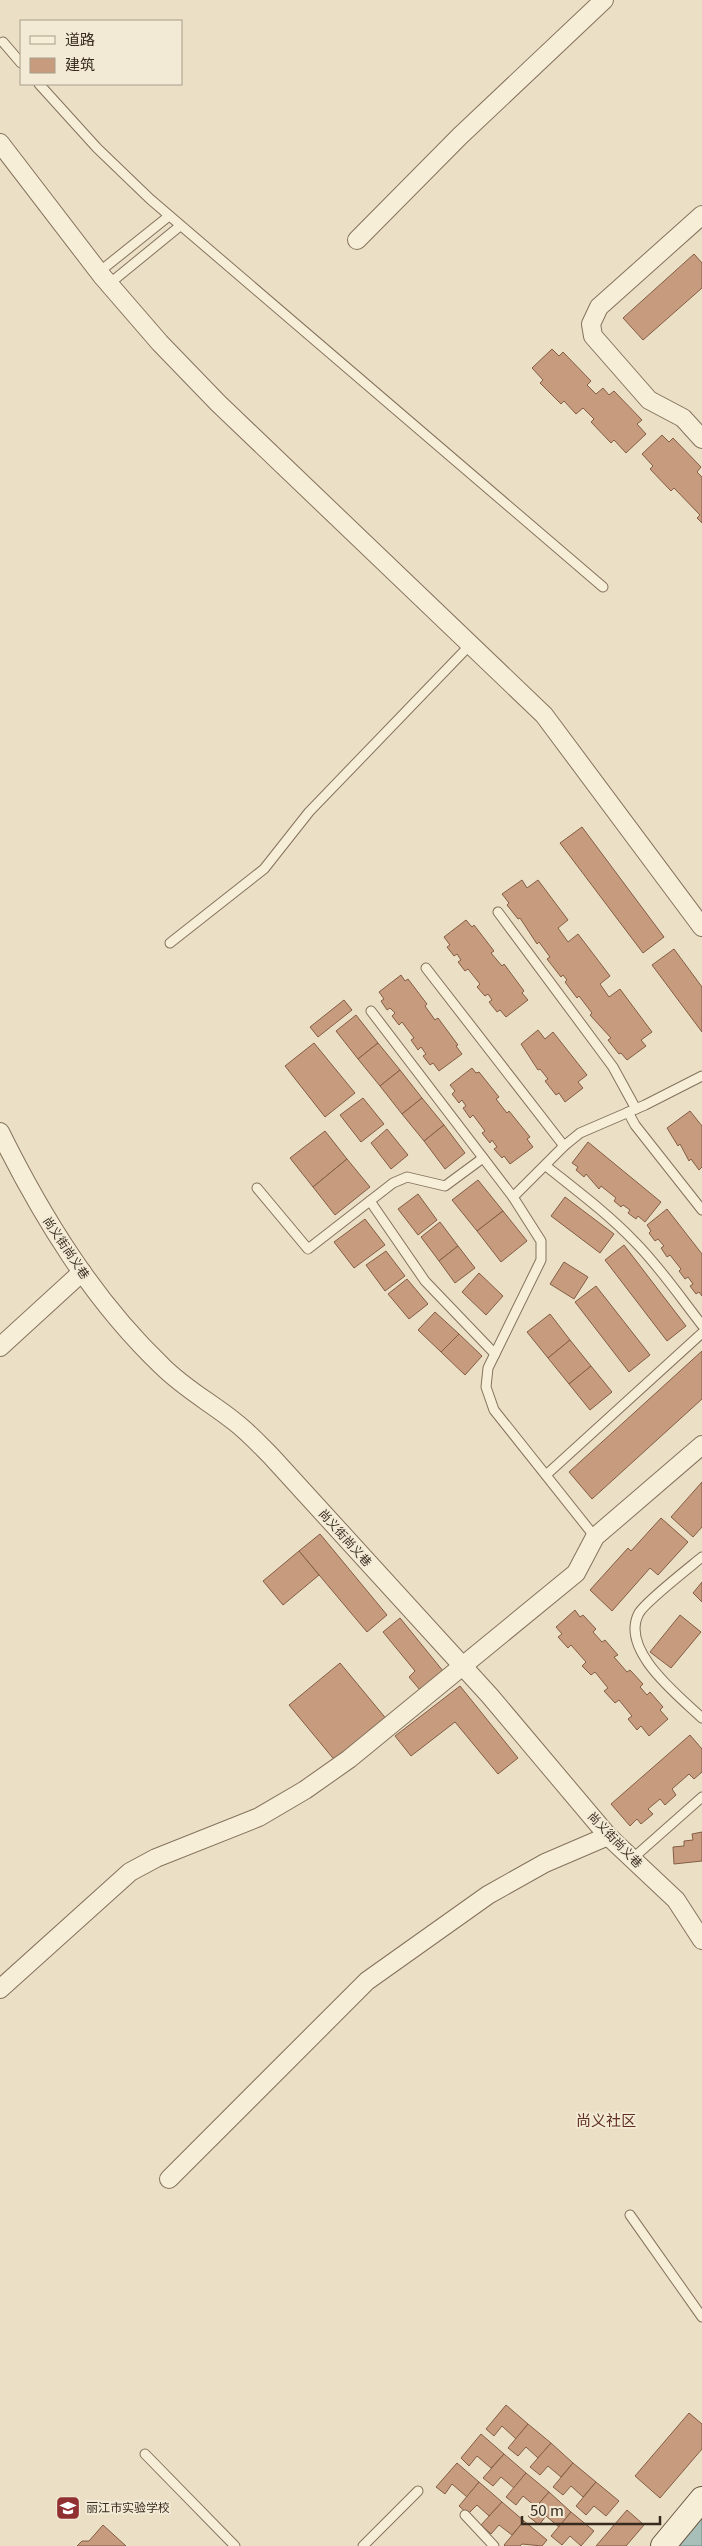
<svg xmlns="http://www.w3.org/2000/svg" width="702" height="2546" viewBox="0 0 702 2546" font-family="Georgia,'Noto Sans SC',serif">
<rect width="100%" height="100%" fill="#ebe0c6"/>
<polygon fill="#a7bfb8" stroke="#6e8d85" points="702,2514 702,2546 676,2546"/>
<g fill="#c79c7e" stroke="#835d44">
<polygon points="694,254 702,263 702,288 643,340 623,318"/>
<polygon points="552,349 559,356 563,352 591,381 587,385 596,394 603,388 609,395 614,391 642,420 637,424 646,434 626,453 614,440 611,443 591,422 594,419 583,408 576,414 564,401 561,404 540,383 543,380 532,368"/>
<polygon points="662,435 669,442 673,438 701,467 697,472 702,477 702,523 697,518 700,515 674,488 671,491 650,469 653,466 642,454"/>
<polygon points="582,827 664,937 643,953 560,843"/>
<polygon points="522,880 527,888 538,880 568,920 558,928 568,942 578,934 610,976 600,984 609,997 620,989 652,1032 641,1040 646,1046 627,1060 621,1053 619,1054 608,1040 611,1038 590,1015 592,1013 579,996 577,998 565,982 567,980 563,975 561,977 547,959 550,957 539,942 537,944 520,918 518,919 507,905 509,903 502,894"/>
<polygon points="466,920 472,927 474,925 494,951 491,953 502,966 504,964 524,991 522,993 528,1000 506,1017 500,1010 497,1012 489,1002 492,1000 488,994 485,996 477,987 480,984 468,969 465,971 458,962 461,960 457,954 454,956 447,947 450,945 444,937"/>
<polygon points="674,949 702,987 702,1032 652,965"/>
<polygon points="401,975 405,981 408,979 427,1004 425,1006 435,1020 438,1018 458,1045 456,1046 462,1054 439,1071 433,1063 430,1065 423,1056 426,1054 421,1047 418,1050 411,1040 414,1038 402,1022 399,1025 392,1016 395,1013 390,1008 387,1010 381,1001 384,999 379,992"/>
<polygon points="344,1000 352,1010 318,1037 310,1027"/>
<polygon points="356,1015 378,1043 358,1059 336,1031"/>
<polygon points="538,1030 545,1039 553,1032 587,1075 578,1082 583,1088 565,1102 559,1093 556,1095 545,1081 548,1079 540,1069 538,1070 521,1044"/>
<polygon points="314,1043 355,1093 325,1117 285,1066"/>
<polygon points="378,1043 400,1070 380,1086 358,1059"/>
<polygon points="472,1068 476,1073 479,1072 499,1097 496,1099 507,1113 509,1111 530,1137 527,1139 533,1147 510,1164 504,1156 502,1158 494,1149 497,1147 492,1140 490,1143 482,1133 485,1131 473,1115 470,1118 463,1108 466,1106 462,1100 459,1103 452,1094 455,1091 450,1085"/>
<polygon points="400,1070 422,1098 402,1114 380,1086"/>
<polygon points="363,1098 384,1124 361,1142 340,1115"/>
<polygon points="422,1098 444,1125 424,1141 402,1114"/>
<polygon points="690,1111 702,1126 702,1167 699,1170 691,1159 689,1161 680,1144 678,1146 667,1128"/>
<polygon points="444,1125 465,1153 445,1169 424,1141"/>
<polygon points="387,1129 408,1155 391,1169 371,1143"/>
<polygon points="325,1131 347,1159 313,1187 290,1158"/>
<polygon points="588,1142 661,1202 645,1222 638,1216 636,1219 628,1213 630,1210 623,1205 621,1207 614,1201 616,1198 601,1186 599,1189 586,1174 584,1177 576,1170 578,1167 572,1163"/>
<polygon points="347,1159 370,1187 335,1215 313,1187"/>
<polygon points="478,1180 503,1211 477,1231 452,1200"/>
<polygon points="418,1194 437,1220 418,1235 398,1209"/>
<polygon points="565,1197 614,1234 600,1253 551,1216"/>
<polygon points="667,1209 702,1254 702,1296 699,1292 696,1294 690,1286 693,1284 688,1277 685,1279 679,1271 681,1269 670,1255 667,1257 661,1248 664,1246 658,1239 655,1241 649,1233 651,1231 647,1225"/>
<polygon points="503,1211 527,1241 501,1262 477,1231"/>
<polygon points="365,1219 385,1245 354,1268 334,1242"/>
<polygon points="440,1222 458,1246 439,1261 421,1237"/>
<polygon points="624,1245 686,1326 667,1341 605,1260"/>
<polygon points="458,1246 475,1268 455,1283 439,1261"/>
<polygon points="386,1251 405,1276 385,1291 366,1265"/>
<polygon points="564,1262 588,1277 574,1299 550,1284"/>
<polygon points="479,1273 503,1296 486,1315 462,1292"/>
<polygon points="407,1279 428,1304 409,1319 388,1294"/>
<polygon points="596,1286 650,1355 629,1372 575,1302"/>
<polygon points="435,1312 459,1334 441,1352 418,1330"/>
<polygon points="550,1314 570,1340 548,1358 527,1332"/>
<polygon points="459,1334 482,1356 465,1375 441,1352"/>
<polygon points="570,1340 591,1366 569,1384 548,1358"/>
<polygon points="702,1351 702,1399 592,1499 569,1472"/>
<polygon points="591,1366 612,1392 590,1410 569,1384"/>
<polygon points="702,1482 702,1527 693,1537 671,1517"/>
<polygon points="661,1518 688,1542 658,1575 650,1568 612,1611 590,1590 628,1548 631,1551"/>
<polygon points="320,1534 387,1615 367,1632 299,1551"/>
<polygon points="299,1551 319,1575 283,1605 263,1581"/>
<polygon points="702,1582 702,1602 693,1593"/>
<polygon points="575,1610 580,1617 583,1615 596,1629 593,1632 602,1642 605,1640 618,1655 614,1657 627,1672 630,1670 643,1684 640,1687 647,1695 650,1692 663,1707 660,1710 668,1719 649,1736 641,1726 637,1730 628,1719 632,1716 619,1700 615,1703 604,1691 608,1688 595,1672 591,1675 582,1666 586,1662 571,1645 568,1648 558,1637 562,1634 556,1627"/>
<polygon points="680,1615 701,1632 671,1668 650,1652"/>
<polygon points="400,1618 443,1671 420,1690 409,1677 415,1671 383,1632"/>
<polygon points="340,1663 388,1721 337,1763 289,1705"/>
<polygon points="460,1686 518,1758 498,1774 455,1722 411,1756 395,1736"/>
<polygon points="690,1735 702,1749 702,1772 694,1779 689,1774 672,1789 676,1795 665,1805 660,1799 648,1809 653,1814 641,1824 637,1819 630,1826 611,1804"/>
<polygon points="702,1832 702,1861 674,1864 673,1847 684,1846 684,1841 693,1840 692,1834"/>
<polygon points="506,2405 528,2424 516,2439 502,2426 494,2436 486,2429"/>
<polygon points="689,2413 702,2424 702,2449 660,2498 635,2476"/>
<polygon points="528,2424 551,2443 538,2458 526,2447 518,2456 508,2448"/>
<polygon points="481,2434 504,2454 491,2468 477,2456 469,2466 461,2458"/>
<polygon points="551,2443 573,2463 561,2477 548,2466 540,2475 530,2467"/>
<polygon points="504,2454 526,2473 514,2488 501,2477 493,2486 483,2478"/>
<polygon points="457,2463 479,2482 467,2497 452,2484 445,2494 436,2487"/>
<polygon points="573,2463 596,2482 583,2497 571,2486 563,2495 553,2487"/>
<polygon points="526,2473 549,2492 536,2507 523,2496 516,2505 506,2497"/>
<polygon points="479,2482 502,2502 489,2516 477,2505 468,2514 459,2506"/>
<polygon points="596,2482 619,2501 606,2516 594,2506 586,2515 576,2506"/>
<polygon points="549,2492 571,2512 559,2527 546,2516 539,2525 528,2516"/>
<polygon points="502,2502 524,2521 512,2535 499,2525 491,2534 481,2525"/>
<polygon points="627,2510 644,2525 626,2546 596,2546"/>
<polygon points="571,2512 594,2531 581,2546 570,2536 562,2545 551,2536"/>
<polygon points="524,2521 547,2540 542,2546 522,2544 520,2546 505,2546 504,2545"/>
<polygon points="103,2525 126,2546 77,2546 82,2541 89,2541"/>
</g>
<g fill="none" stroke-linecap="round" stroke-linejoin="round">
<defs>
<g id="lane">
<polyline points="3,42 21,63"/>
<polyline points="39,84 97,148 150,199 603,587"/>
<polyline points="99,272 169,216"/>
<polyline points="109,284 180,226"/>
<polyline points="498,912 613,1067 636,1109"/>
<polyline points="170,943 264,869 309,812 470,645"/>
<polyline points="426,968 564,1146"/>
<polyline points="371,1011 513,1197 541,1241 541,1260 488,1368 486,1387 494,1410 595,1537"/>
<polyline points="628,1112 635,1125 702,1210"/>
<path d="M546,1166C576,1190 607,1213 634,1241C660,1267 680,1297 702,1325"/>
<polyline points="257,1188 308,1249 393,1183 407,1177 445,1186 483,1158"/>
<polyline points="513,1197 564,1146 580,1133 645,1105 702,1076"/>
<polyline points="370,1201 425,1281 495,1354"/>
<polyline points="546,1475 702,1333"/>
<path d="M702,1557C690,1567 645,1602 639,1613C619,1650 679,1696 702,1718"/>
<polyline points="632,1859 702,1797"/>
<polyline points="630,2215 702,2317"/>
<polyline points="145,2454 235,2546"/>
<polyline points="465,2515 494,2546"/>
<polyline points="363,2546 418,2491"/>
</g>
<g id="street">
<polyline points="0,143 102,276 160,343 218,403 544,715 702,927"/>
<polyline points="702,215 599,307 591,324 593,336 649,400 683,418 702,439"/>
<polyline points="357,240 460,136 604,0"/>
<path d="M0,1132C42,1217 93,1300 162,1366C185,1389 210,1402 235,1422C248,1432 259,1444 271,1456L490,1696L608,1836L676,1900L702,1940"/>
<polyline points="0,1347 82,1272"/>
<polyline points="0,1989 130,1872 156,1858 259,1817 305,1790 349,1759 576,1573 595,1537 702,1445"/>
<polyline points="169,2179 367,1981 488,1895 545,1863 608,1836"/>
</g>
<polyline id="secondary" points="663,2546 702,2499"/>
</defs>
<use href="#lane" stroke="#85725d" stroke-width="11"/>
<use href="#street" stroke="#85725d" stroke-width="20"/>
<use href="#secondary" stroke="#675440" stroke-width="26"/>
<use href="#lane" stroke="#f7eed8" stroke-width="9"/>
<use href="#street" stroke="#f7eed8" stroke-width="18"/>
<use href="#secondary" stroke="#f7eed8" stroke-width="24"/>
</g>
<defs>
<symbol id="school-square" viewBox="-11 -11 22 22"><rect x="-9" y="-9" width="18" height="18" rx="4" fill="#913031" stroke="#f3ead5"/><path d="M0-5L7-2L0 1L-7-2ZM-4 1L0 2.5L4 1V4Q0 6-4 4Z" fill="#fff"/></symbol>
</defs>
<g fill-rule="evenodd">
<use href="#school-square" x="54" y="2494" width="28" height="28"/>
</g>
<g text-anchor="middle" stroke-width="4" stroke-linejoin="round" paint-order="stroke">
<g font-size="12" fill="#372b1f" stroke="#f3ead5">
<text transform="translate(66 1248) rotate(56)" y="4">尚义街尚义巷</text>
<text transform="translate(345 1538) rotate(48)" y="4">尚义街尚义巷</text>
<text transform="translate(615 1840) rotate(46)" y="4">尚义街尚义巷</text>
</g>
<g font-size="12" fill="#372b1f" stroke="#f3ead5" text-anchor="start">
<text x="86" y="2512">丽江市实验学校</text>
</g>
<g font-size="15" fill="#602f22" stroke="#f3ead5">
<text x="606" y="2126">尚义社区</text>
</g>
</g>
<rect x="20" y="20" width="162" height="65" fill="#f3ead5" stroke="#a89e8c"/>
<rect x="30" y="36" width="25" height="8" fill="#f7eed8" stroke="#a89e8c"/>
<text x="65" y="45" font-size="15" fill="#372b1f">道路</text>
<rect x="30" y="58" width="25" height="15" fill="#c79c7e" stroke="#a89e8c"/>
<text x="65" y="70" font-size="15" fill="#372b1f">建筑</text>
<path d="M522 2516v8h138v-8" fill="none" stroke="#372b1f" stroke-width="2.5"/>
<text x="530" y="2516" font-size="15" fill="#372b1f" stroke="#f3ead5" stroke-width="4" paint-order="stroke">50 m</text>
</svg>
